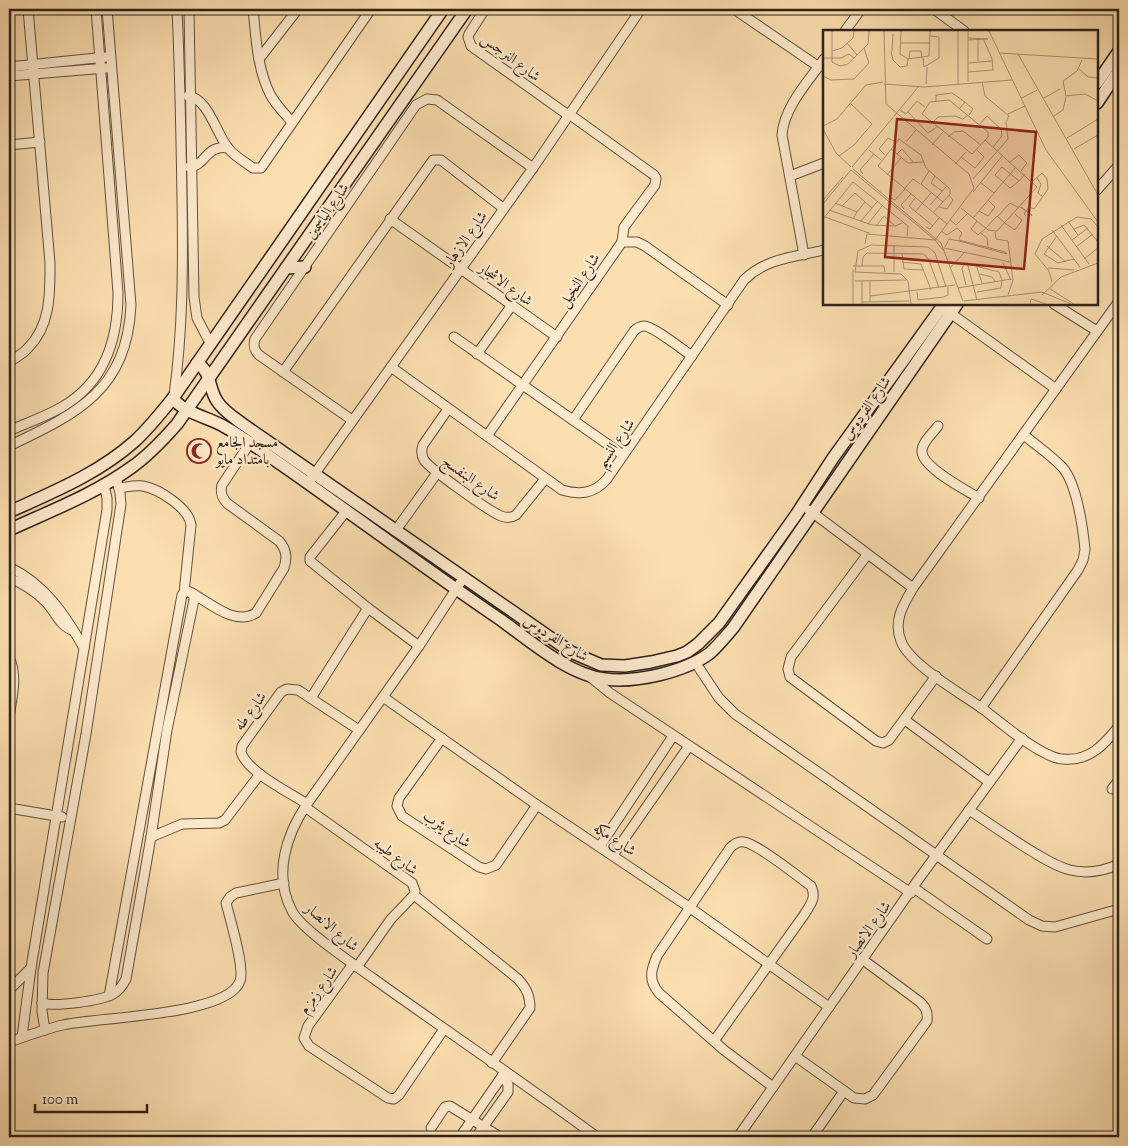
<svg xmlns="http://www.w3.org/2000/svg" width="1128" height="1146" viewBox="0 0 1128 1146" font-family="'Sorts Mill Goudy',Amiri,serif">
<rect width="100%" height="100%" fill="#fcdfb0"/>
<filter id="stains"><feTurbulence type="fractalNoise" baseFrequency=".004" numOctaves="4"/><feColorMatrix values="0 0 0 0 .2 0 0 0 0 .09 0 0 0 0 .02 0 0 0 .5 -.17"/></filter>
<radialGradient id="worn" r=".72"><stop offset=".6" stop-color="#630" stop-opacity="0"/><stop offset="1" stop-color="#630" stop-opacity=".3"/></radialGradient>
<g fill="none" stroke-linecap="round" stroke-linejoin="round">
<defs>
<g id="street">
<polyline points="189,9 194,297 197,318 210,343"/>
<path d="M253,9C256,37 257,68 270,94C275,104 284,113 292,122"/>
<polyline points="485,9 469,34 468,37 471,46 568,115"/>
<polyline points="734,9 819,67"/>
<polyline points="934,9 964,31"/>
<polyline points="845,31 861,9"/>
<polyline points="259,59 298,9"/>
<polyline points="9,67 106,57"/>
<polyline points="9,76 106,68"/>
<path d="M188,96C208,98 216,133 228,148C234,156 245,162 253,168H261L371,9"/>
<polyline points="569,114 654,175 656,178 655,185 624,227 622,242"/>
<polyline points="9,145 40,142"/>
<path d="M189,167C206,166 206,144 228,148"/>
<polyline points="790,176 824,163"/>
<polyline points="1097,190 1119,165"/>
<polyline points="390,219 557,337"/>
<path d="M804,255L782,135C784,107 808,82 824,59"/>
<path d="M1119,301L913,588C903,605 893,621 901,641C909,664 962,694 983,709C1001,723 1028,746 1049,755C1053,757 1059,759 1063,759C1089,762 1105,744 1119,726"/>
<polyline points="1054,304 1097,331"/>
<polyline points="946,310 1056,389"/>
<polyline points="454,337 623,455"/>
<polyline points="477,354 512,305"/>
<path d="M9,362C15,358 23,354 28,348C51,325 50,293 50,263L28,9"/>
<path d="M391,367L562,490C580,495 594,494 607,479L744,280C766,258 795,257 824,250"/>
<polyline points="283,372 433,160 441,160 503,208"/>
<path d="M174,395C183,330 183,265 182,198C181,135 180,72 177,9"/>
<path d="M448,409L423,445C421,451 421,455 424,460C431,470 489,511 501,516C506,518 511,518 516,515L545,479"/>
<path d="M352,420L259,355C254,350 253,346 255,339L416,105L427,99L437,100L533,168"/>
<path d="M573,420L634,331C637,328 640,326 644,326C653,326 683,350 692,356"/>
<path d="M938,426C933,433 921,443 922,452C923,468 966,490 979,498"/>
<path d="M9,431C26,423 45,417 62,407C105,382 118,340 118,293L96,9"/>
<polyline points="487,436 622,242 637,242 645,246 728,305"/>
<path d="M9,446C78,413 127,390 131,305L107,9"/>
<polyline points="311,479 533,168 641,9"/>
<path d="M119,488C127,487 135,485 143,486C159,489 189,508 191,525L184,593"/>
<polyline points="347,510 310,557 310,561 368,608 419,646"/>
<polyline points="809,510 913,588"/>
<polyline points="396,530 437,473"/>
<polyline points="867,555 791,657 788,669 790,677 876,741 883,743 889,740 936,676"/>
<path d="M9,567C45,584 65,615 84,648"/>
<path d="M464,577L419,646L307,804C286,835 273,875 292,911C302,930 355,965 374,979C448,1032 524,1083 597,1137"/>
<path d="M9,578C23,583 35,591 46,602C55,611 60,627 73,630"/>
<path d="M192,593C211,604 235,626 256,613L284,568C287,558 287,550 279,541L228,504C222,498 220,493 222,485L250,443"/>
<path d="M9,657C18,676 12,697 9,717"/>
<polyline points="695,662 719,698 735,714 1029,920 1042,926 1055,927 1119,909"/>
<polyline points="589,676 610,693 911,893"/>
<polyline points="383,697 537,805 689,907 829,1007"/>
<polyline points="311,698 368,608"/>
<path d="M981,708L1078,570L1083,560L1085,550C1083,528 1077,485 1063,468C1052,456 1037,446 1024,435"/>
<polyline points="905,720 989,782"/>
<polyline points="442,738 399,798 397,806 402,816 479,867 486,869 496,865 537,805"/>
<polyline points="1112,789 1119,780"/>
<path d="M307,804C289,792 247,772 241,752L242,746L281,692L287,689L298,690L359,730"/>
<polyline points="305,807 412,883 415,891 414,895 391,919 357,967"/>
<polyline points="9,808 62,817"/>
<path d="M969,810C992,825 1014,841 1038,855C1048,861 1058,867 1070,870C1086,874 1104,871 1119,864"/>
<polyline points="151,837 182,824 219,823 225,820 260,774"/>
<polyline points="600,846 673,736"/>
<polyline points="613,855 689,746"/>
<polyline points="914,888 987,939"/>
<path d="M414,895L518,979C526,988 530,995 530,1008L492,1063"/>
<polyline points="353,964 308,1026 304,1038 309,1046 388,1098 394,1099 399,1095 444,1029"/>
<polyline points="9,990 31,968"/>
<path d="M42,1003C56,1007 100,1001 113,994C120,990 123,985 126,979L151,837L167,730L194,600V596L190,592L187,591L182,595L109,996"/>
<polyline points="45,1030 42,1011 43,973 86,734 121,504 120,493 116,478"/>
<polyline points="22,1037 31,968 107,510 107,498 104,485"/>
<path d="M714,1041L804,915C810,905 817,898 811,886C799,877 756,843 744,842C738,841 734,844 730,848L657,956C651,970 648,980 659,993L724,1050L773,1087"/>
<path d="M9,1042C27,1036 45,1029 63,1025C97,1017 228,1016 240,981C245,968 230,919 226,903L230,897L236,893L284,883"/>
<path d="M795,1056L854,1098L865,1099L873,1095L927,1021C928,1012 926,1008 920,1002L862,959"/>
<polyline points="431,1128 445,1107 450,1106 500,1137"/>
<polyline points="460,1137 505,1072"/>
<polyline points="476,1137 508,1092 508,1084 502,1076"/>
<polyline points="738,1137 918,880 1022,738"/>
<polyline points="812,1137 844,1091"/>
</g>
<g id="secondary">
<polyline points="1097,83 1119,51"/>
<polyline points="1097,103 1119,70"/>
<polyline points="286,268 305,267"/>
<path d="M197,363C212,372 208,388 217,401C223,411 235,418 244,425L571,652L601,665L625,666L651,662L677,656L687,652L698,644L719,623L734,602L796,515L833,458L944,304"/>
<path d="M173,398C184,414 209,417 225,427C245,438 263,452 282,465C355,516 427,570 501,620C530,641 569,675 605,679C636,683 685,672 710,653C718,646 726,636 733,628L957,304"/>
<path d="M9,512C53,492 98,474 135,441C149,428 161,413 173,398L443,9"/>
<path d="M9,530C50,511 95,494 132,467C149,455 163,440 177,424L467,9"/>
</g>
</defs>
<use href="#street" stroke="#615141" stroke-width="11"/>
<use href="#secondary" stroke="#2d221c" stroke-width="14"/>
<use href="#street" stroke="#fdeacc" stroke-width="9"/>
<use href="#secondary" stroke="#fdeacc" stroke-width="11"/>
</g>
<defs>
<symbol id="mosque-ring" viewBox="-11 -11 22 22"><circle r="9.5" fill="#fdeacc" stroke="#8f2418" stroke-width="1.5"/><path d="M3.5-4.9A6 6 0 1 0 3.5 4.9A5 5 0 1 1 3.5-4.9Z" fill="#8f2418"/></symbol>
</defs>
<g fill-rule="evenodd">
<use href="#mosque-ring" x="185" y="437" width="28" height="28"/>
</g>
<g text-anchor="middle" stroke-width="4.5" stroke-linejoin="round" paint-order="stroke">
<g font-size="15" fill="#2d221c" stroke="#fdeacc">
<text transform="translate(511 57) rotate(37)" y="5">شارع النرجس</text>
<text transform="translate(327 211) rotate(-55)" y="5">شارع الياسمين</text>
<text transform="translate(465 239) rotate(-55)" y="5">شارع الازهار</text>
<text transform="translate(579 280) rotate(-56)" y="5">شارع النخيل</text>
<text transform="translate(506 284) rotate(36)" y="5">شارع الاشجار</text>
<text transform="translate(866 408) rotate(-55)" y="5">شارع الفردوس</text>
<text transform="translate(615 443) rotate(-55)" y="5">شارع النسيم</text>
<text transform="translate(471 478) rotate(35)" y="5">شارع البنفسج</text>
<text transform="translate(556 638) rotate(32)" y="5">شارع الفردوس</text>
<text transform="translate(250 711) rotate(-54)" y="5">شارع طه</text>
<text transform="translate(447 829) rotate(34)" y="5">شارع يثرب</text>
<text transform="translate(615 839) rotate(34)" y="5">شارع مكه</text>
<text transform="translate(396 856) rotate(37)" y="5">شارع طيبه</text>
<text transform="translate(332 927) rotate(41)" y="5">شارع الانصار</text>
<text transform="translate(868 929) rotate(-54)" y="5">شارع الانصار</text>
<text transform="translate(318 990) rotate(-54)" y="5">شارع زمزم</text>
</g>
<g font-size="15" fill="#2d221c" stroke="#fdeacc" text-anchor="start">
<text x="216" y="447">مسجد الجامع<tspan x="216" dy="17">بامتداد مايو</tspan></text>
</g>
</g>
<g transform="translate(823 30)">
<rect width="275" height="275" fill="#fcdfb0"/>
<path fill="none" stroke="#a99375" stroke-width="1" d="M9,1V32L17,36L25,34L45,14L46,1M78,1L77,24L85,29L106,26L107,1M166,1L223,120L275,192M145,8L165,9L145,10M24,13L34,25M77,13H107M9,21L19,18L30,8L31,1M68,21L70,30L77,37L84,36L85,29M69,21L70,4M176,23L275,29M195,24L275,165M0,28H18L26,24L31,28M100,28L101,37L116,28V7L107,6M86,29L87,21H98L99,28M259,30L254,41L240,51L243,66L262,64L275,71M155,31V9M145,33L169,31M256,39L265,47L275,48M145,42L170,40L169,29L160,8M0,46L8,50L31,49L46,33L41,18M145,51V1M61,54L101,57L189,50M103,54L104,37M135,54V1M199,68L214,60M221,68L237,59M126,70L165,102V107L149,124L99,84L107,72ZM113,71V65L129,63L142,72L137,78M142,72L150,79L146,85M77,80L83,84L94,71L102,77M85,82L105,103L114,97M185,84L202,76M231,86L240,80L243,67M109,93L115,87L132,86L140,89L145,85M157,94L164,86L178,99L179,106L170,117M0,96L14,89L43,55L60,52M0,99L13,123L28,137M125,107L131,102L140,101L158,115M244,108L275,89M83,112L93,100M109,115L120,102M68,119L85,133L101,132M251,119L275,105M46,120L58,130M74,124L79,119L91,133M62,125L56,119L65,108L73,112M16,126L31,115L49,94L27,73M138,127L152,138L161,127L154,120M187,132L196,125L204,133L198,141M132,134L143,122M29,137L96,56M30,139L118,213L140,271M28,140L112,210L120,220M106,141L98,154L120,172M40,144L37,140L51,124M64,145L78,128M112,146L108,153L119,161M214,148L218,154L215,163L220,167M150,149L185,109L183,92L186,86L162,66L159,52M196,151L179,137L172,145L187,158L189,157L197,150L202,144M158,153L171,163M81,159L90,149L97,154M150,162L180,125M68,168L72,170L82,159M92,168L86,176L110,196M0,170L20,147M12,173L34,182L30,189M0,174L28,140M107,175L124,156M19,176L32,163L42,172M116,177L124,179L130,170L126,165M197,177L203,181L209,186V185L198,177M138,178L165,200L174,201L214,157L162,110M81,179L78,175L88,164M6,180L49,195L72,196L79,193M156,181L165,186L172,177L165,170M34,182L42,172L49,178M92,182L108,163M110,183L127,164V159L103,138L98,125L76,109L55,136L124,194M175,186L187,173L196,178M203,186L201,184L204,180L206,177L211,179L225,159L224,149L219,143L210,151M2,187L46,203M150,188L193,137M0,189L30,152L85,196L84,206M127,190L133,195L145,183M154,191L148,199L155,205L163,198M245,191L255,205M37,192L54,172M45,194L59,176M183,194L192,200L199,190L192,184M238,195L266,234M53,196L61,186L71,195M103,197L107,199L116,188M163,198L174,186L183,194M251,199L261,195L275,212M229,200L257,237M118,201L124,205L134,198L139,203L136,209M172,202L173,209L185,211L190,250L185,265M158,203L164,208L165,217M234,206L221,224L235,233L251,229M136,210L182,222L184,224L136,211ZM249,210L265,198M42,214L44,204L112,210L151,158L146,144L63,74L61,1M71,215V242M224,216L243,232M122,217L126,209L136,211M253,217L270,204M121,218L187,232M79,223L81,239L101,240M261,229L275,218M79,232L98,234L108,260M144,232L154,270M180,233L188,250M153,234L159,253M30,236H61L62,242M39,236L40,227L44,223L101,224L106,230L116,258M128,237L141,223M225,238L251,240M30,240V274M157,244L169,247L172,251M32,251L83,250M39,251V274M47,251V272M229,252L226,241L212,224L219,209L254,187L268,189L275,197M143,255L139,239L141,233L176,242L179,250L178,258L154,262M135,258L188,249M227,259L251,274M94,262L95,270L121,267L125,265V257M219,265L238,247L275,233M47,266L132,255M141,271L219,262L248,274M39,272L86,271M88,274L85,251L78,244L32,242L35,221L48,215L105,217L112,223L123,257M207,274L208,269L223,274"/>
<path fill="#8f2418" fill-opacity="0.15" stroke="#8f2418" stroke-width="2.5" d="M74,89L213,102L201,239L62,227Z"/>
<rect width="275" height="275" fill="none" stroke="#2d221c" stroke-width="2.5"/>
</g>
<rect width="1128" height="1146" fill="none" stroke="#fcdfb0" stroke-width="30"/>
<rect x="10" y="10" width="1108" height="1126" fill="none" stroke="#2d221c" stroke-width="2.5"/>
<rect x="15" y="15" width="1098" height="1116" fill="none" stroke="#2d221c"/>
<path d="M35 1104v8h112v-8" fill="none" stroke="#2d221c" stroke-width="2.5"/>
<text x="42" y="1104" font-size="15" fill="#2d221c" stroke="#fdeacc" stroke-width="4" paint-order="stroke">100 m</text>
<rect width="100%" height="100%" filter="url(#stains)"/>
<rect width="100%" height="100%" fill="url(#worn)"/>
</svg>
